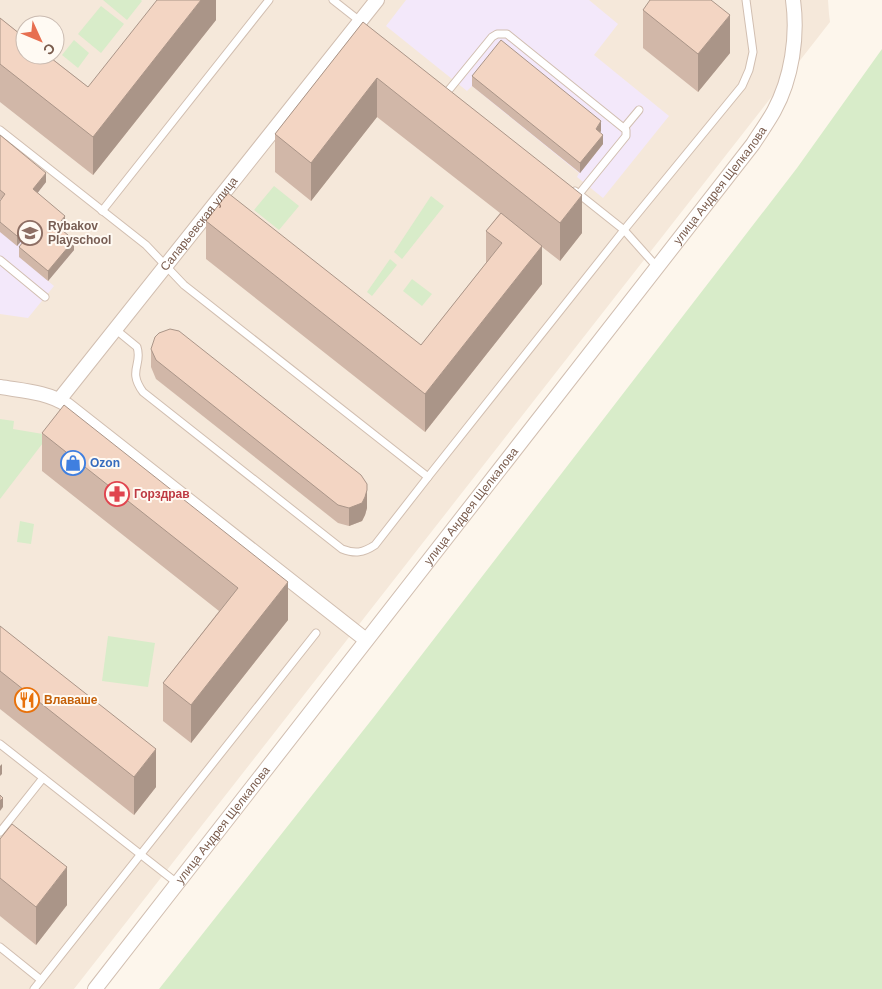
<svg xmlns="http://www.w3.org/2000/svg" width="882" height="989" viewBox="0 0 882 989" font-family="Helvetica,sans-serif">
<rect width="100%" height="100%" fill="#fdf6ec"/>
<path fill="#f5e8da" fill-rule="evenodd" d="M0,0H828L829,14L830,22L74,989H0ZM25,25H55V55H25Z"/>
<g fill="#f3e8fa">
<polygon points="406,0 589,0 618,24 594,55 669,116 603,198 577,177 579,173 472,86 467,91 386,26"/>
<polygon points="0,145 46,182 33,199 65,225 57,236 74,250 48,281 54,286 28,318 0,314"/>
</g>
<g fill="#d8ecc9">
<polygon points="103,0 141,0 142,1 127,20"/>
<polygon points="101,6 124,24 101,53 78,34"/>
<polygon points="74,40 89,53 78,68 62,55"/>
<polygon points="882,49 882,989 159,989 373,718 797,168"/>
<polygon points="274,186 299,206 279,230 254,210"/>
<polygon points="431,196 444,206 402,259 394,252"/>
<polygon points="390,259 397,265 372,296 367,292"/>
<polygon points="412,279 432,294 422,306 403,291"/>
<polygon points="0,419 14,421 13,429 49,435 0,499"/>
<polygon points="20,521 34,524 31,544 17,542"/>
<polygon points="108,636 155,643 148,687 102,681"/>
</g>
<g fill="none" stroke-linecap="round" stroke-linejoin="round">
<defs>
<g id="lane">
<polyline points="333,0 361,22"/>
<polyline points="448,91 492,37 497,34 507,34 626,130 626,136 579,194"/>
<polyline points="624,128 639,110"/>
<polyline points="0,130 146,245 184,285 428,477 624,230 742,86 749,70 753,52 746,0"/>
<polyline points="575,191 624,230 657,267"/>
<polyline points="102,211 269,0"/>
<polyline points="0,260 45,297"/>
<path d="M115,329L137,347C143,365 127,370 143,392L342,549C355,554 363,553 375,545L428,477"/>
<polyline points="0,744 177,883"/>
<polyline points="0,832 43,778"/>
<polyline points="0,947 41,980"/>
<polyline points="34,989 316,633"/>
</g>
<g id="street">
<path d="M0,387C24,391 47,392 67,405L366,640"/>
<path id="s1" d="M59,400L377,0"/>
<path id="s2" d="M95,989L753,144C760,133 768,122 774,111C792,78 798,36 793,0"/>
</g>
</defs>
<use href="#lane" stroke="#d1beb0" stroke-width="9"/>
<use href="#street" stroke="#d1beb0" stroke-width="16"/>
<use href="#lane" stroke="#fff" stroke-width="7"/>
<use href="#street" stroke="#fff" stroke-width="14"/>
</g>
<g fill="#d1b7a8">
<polygon points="216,0 216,20 93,175 0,102 0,18 88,87"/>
<polygon points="643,10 730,53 698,92 643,48"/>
<polygon points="363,22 582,233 560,261 542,247 542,284 425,432 206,259 206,221 421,345 486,263 486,231 500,213 377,117 311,201 275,172 275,134"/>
<polygon points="472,76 601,131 600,132 603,144 580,173 472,86"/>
<polygon points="0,135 46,182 37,193 65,225 62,230 74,250 48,281 19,257 19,247 29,234 28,233 17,246 0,232 0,201 1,200 0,199"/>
<polygon points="151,349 367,508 365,515 362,521 349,526 338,523 156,379 151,367"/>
<polygon points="42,433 288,620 191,743 163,721 163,683 219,611 42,471"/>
<polygon points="0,626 156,787 134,815 0,709"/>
<polygon points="0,839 67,905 36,945 0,916"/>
</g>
<g fill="#aa9588">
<polygon points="201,0 216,0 216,20 93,175 93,137"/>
<polygon points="730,15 730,53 698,92 698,54"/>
<polygon points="377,78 377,117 311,201 311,163"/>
<polygon points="601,121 601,131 596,138 596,129"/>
<polygon points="603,135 603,144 580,173 580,163"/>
<polygon points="46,173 46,182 33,199 33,189"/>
<polygon points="582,195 582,233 560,261 560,223"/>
<polygon points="65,216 65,225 57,236 57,226"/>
<polygon points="28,223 28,233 17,246 17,236"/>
<polygon points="74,240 74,250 48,281 48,271"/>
<polygon points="542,246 542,284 425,432 425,394"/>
<polygon points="367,490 367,508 365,515 362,521 349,526 349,508"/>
<polygon points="288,582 288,620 191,743 191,705"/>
<polygon points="156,749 156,787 134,815 134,777"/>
<polygon points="2,764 2,774 0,776 0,766"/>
<polygon points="3,798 3,807 0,811 0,801"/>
<polygon points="67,867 67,905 36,945 36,907"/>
</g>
<g fill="#f3d5c3" stroke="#aa9588">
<polygon points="157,0 201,0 93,137 0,64 0,18 25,38 25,55 47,55 88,87"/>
<polygon points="650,0 711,0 730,15 698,54 643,10"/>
<polygon points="363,22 582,195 560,223 377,78 311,163 275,134"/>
<polygon points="501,40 601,121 596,129 603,135 580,163 472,76"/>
<polygon points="0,135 46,173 33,189 65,216 57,226 74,240 48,271 19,247 34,228 28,223 17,236 0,222 0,201 5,194 0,190"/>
<polygon points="228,193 421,345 502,243 486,231 501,213 542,246 425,394 206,221"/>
<polygon points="170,329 179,331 361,475 367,484 367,490 365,497 362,503 349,508 338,505 156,360 151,349 155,337 159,333"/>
<polygon points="64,405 288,582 191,705 163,683 238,588 42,433"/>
<polygon points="0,626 156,749 134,777 0,671"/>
<polygon points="0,795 3,798 0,801"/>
<polygon points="12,824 67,867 36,907 0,878 0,839"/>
</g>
<defs>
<symbol id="school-ring" viewBox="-11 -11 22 22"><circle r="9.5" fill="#fffaf3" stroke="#8d6e63" stroke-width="1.5"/><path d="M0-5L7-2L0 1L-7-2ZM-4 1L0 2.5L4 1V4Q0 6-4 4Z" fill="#8d6e63"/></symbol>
<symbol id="shop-ring" viewBox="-11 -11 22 22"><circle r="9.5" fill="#fffaf3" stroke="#3f7fe0" stroke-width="1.5"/><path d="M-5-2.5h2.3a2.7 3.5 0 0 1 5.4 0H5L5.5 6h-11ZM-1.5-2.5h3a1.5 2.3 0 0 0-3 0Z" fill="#3f7fe0"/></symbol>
<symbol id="pharmacy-ring" viewBox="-11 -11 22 22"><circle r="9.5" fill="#fffaf3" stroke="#e0444e" stroke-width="1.5"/><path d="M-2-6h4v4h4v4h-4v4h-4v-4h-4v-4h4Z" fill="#e0444e"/></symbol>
<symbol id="restaurant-ring" viewBox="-11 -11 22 22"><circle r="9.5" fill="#fffaf3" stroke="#e8710a" stroke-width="1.5"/><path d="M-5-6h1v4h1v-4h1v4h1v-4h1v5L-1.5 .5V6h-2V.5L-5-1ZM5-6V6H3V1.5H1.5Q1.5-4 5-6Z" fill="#e8710a"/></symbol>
</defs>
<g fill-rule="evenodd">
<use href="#school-ring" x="16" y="219" width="28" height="28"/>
<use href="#shop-ring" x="59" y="449" width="28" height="28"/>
<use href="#pharmacy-ring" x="103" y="480" width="28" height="28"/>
<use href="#restaurant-ring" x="13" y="686" width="28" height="28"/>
</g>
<g text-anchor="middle" stroke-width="4" stroke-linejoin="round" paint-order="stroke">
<g font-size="12" fill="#7a5c4d" stroke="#fffaf3">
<text dy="4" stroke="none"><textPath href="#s2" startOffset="1018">улица Андрея Щелкалова</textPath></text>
<text dy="4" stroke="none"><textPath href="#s1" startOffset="225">Саларьевская улица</textPath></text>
<text dy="4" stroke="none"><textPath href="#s2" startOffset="612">улица Андрея Щелкалова</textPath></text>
<text dy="4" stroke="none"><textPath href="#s2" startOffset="208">улица Андрея Щелкалова</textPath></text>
</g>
<g font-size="12" font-weight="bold" fill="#785e54" stroke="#fffaf3" text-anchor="start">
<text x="48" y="230">Rybakov<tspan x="48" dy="14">Playschool</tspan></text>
</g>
<g font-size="12" font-weight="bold" fill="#366cbe" stroke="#fffaf3" text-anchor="start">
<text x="90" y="467">Ozon</text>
</g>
<g font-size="12" font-weight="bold" fill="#be3a42" stroke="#fffaf3" text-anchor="start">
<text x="134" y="498">Горздрав</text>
</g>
<g font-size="12" font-weight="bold" fill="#c56008" stroke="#fffaf3" text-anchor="start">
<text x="44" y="704">Влаваше</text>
</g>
</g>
<g transform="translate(40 40) rotate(134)"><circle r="24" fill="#fffaf3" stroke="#cabbb1"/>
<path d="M0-4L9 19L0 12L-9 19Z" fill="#e76f51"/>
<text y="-8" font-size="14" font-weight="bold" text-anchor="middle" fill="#7a5c4d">С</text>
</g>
</svg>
